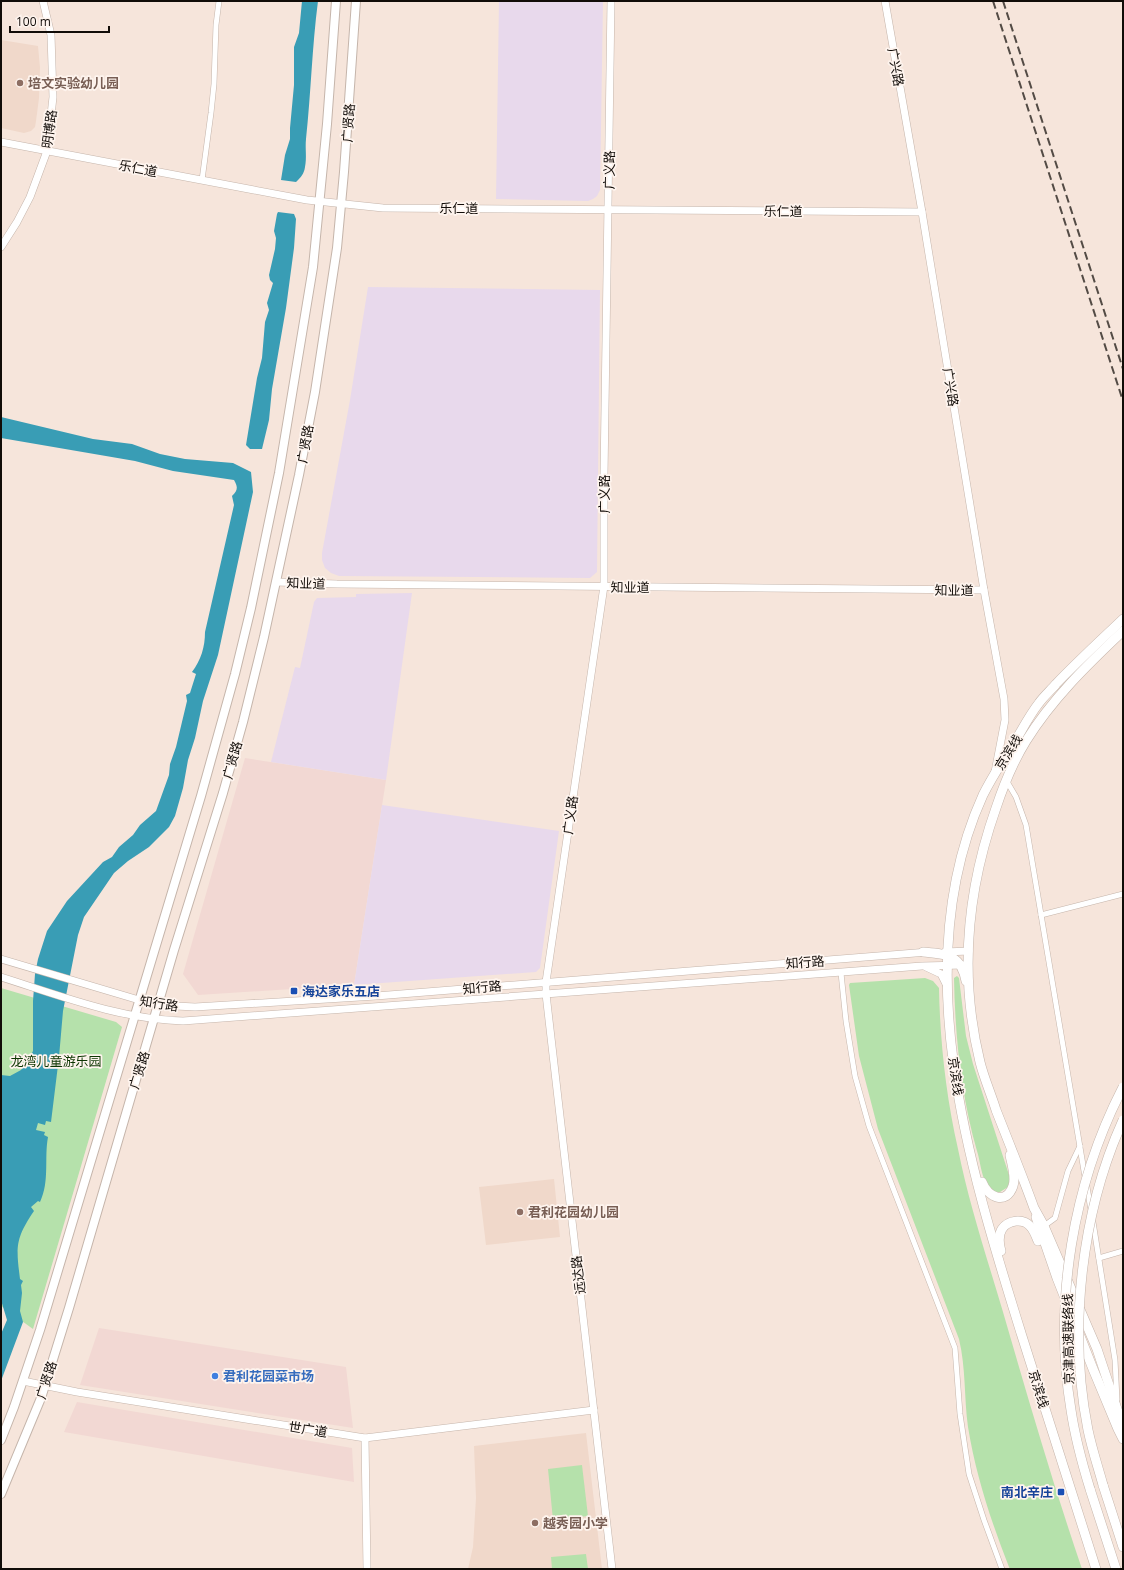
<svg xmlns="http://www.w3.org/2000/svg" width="1124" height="1570" viewBox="0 0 1124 1570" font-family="'Open Sans','Noto Sans SC',sans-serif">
<rect width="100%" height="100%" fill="#f6e5db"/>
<g fill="#f2d8d3">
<polygon points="245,758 386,780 354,985 198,995 183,974"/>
<polygon points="99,1328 346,1367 353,1428 80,1385"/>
<polygon points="77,1402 352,1448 354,1482 64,1432"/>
</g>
<g fill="#e8d9ec">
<polygon points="499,1 603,1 600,190 597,196 593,199 588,201 496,199"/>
<polygon points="368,287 600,290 597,572 590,578 339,576 331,573 325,568 322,560 322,553 350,400"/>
<polygon points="412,593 386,780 271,762 295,667 300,668 314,602 317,598 356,597 356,594"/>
<polygon points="382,805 559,831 540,968 536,972 354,985"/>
</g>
<g fill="#f0d8ca">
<polygon points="1,40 38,46 40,68 39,98 36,121 35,127 31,131 24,133 1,128"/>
<polygon points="554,1179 560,1237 486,1245 479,1187"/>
<polygon points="586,1433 602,1569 468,1569 473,1547 476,1498 474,1446"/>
</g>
<g fill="#b5e1ab">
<path d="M957,976L959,978L966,1036L973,1064L1010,1178L1008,1187L1000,1192H994C992,1189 988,1186 986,1183C981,1174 980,1160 977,1151C961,1095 955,1036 954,978Z"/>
<path d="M925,978L933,981L939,988C940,1042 946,1096 958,1149C969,1204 987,1258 1003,1312C1028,1398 1053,1484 1082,1569H1010L1009,1567C991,1521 976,1476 968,1427C964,1398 966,1368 959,1339L878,1129L859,1056L849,985L850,983Z"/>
<polygon points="1,988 116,1022 122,1027 33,1329 1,1306"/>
<polygon points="582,1465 588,1516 553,1520 548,1469"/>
<polygon points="586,1554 588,1569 552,1569 551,1557"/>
</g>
<g fill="#399db5">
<path d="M302,1H318C312,47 311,93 306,139C305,148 307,158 305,167C304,174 301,177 296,182L281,180L285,155L290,139V128L294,85V47L299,33Z"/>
<polygon points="278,212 294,214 296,219 294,248 286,308 272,389 269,420 262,449 250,449 246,445 257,378 262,358 265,322 269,310 267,303 273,283 270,280 269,275 275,249 276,238 274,231 277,214"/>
<path d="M1,417L93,439L132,444L160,454L185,459L233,463L251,472L253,492L218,655L203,701L195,738L188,760L183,788L175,816L169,827L149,847L128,861L114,873L84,917L78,935L63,1011L59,1057L51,1122L46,1121L45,1125L38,1123L36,1130L45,1132L44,1135L48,1137C44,1158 50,1181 40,1202L38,1201L31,1207L34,1211C15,1239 16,1247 20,1279L23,1281L21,1285L22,1293L20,1311L23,1322L1,1381V1334L7,1320L1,1300V1075L10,1076L21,1070L28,1061L33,1051V1001L35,974L38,959L47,931L67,901L103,862L112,857L119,847L133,835L140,825L156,811L169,775L170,764L176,747L187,701L186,695L190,693L196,674L192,672C201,660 205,647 205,632L234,505L232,496C238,490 238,487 234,480L173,471L135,461L1,438Z"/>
</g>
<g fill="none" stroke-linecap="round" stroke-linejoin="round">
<defs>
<g id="minor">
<polyline points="202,180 211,113 214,84 216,25 219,1"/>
<polyline points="1006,780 1016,797 1026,825 1085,1177"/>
<polyline points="1041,915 1123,894"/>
<polyline points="841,973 846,1021 855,1076 869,1126 955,1348 960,1414 969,1474 984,1520 1002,1569"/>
<polyline points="1087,1187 1091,1210"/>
<polyline points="1093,1222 1115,1360 1117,1400"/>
<polyline points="1044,1226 1055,1218 1068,1171 1080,1146"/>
<polyline points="1099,1258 1123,1251"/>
</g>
<g id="tertiary">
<polyline points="611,1 604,476 604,586 546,982 546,994 612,1569"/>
<polyline points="885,1 922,212 984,590 1004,699 1005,720 995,772"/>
<polyline points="1,142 307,200 383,208 922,212"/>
<polyline points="1,247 17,222 30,197 47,151 53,97 51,35 43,1"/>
<polyline points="276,582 337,584 984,590"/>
<polyline points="23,1381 77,1392 365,1438 594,1410"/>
<polyline points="365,1438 367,1569"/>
</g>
<g id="secondary">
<polyline points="945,952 969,951"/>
<polyline points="1,959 139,1000 176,1006 195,1007 376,996 928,952"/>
<polyline points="926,967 941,974 947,986"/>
<path d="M1,977C61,996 120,1019 183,1021L922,966L963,965"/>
</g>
<g id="primary">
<polyline points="1,1440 14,1407 40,1330 201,796 235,674 251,608 279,473 313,267 327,124 336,1"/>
<polyline points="1,1494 41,1398 69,1308 174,950 223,793 243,722 264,637 299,475 315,392 337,248 344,172 356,1"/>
</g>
<g id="trunk">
<path d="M1123,631C1087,665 1052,699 1026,741C1013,762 1004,784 996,808C967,890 959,976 980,1062C984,1078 991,1094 996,1110C1009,1143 1022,1175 1034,1208L1044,1226L1097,1349L1123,1427"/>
<path d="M923,952C946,954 961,954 966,981"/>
<path d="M982,1182C988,1197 1006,1206 1013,1186C1016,1177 1012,1165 1010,1155"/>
<polyline points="1036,1217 1057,1278 1093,1369 1118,1429 1123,1439"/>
<path d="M1001,1251C999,1245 998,1235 1002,1229C1008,1220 1023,1218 1030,1226C1034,1230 1036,1236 1038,1241"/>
<polyline points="1103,1485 1123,1547"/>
<polyline points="1090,1489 1116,1569"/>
<path d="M1096,1569C1071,1490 1046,1412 1021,1333C969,1166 906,964 983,795C993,775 1005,757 1017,738C1024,726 1031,713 1039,703C1044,696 1051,690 1056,684C1078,661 1101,640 1123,619"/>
</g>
</defs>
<use href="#minor" stroke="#c5b5ab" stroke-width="6"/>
<use href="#tertiary" stroke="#c5b5ab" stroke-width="8"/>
<use href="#secondary" stroke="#c5b5ab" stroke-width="8"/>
<use href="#primary" stroke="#c5b5ab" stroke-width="10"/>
<use href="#trunk" stroke="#c5b5ab" stroke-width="10"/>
<use href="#minor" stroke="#fff" stroke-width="5"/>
<use href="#tertiary" stroke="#fff" stroke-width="7"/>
<use href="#secondary" stroke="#fff" stroke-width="7"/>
<use href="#primary" stroke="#fff" stroke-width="8"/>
<use href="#trunk" stroke="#fff" stroke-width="9"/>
<g stroke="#534b45" stroke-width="2" stroke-dasharray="8 4" stroke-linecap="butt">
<polyline points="993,1 1123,401"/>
<polyline points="1003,1 1123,369"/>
</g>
<defs>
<g id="trunk-bridge">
<path d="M1103,1485C1098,1467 1092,1449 1088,1430C1068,1330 1081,1213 1123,1120"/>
<path d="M1090,1489C1082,1463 1075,1437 1071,1410C1053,1302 1073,1184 1123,1087"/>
</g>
</defs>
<use href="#trunk-bridge" stroke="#c5b5ab" stroke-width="10" stroke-linecap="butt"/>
<use href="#trunk-bridge" stroke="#fff" stroke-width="9"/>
</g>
<g fill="#8d6e63" stroke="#fef4ee" stroke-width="1.5">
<circle cx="20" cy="83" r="4"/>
<circle cx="520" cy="1212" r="4"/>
<circle cx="535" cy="1523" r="4"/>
</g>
<g fill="#1a4fb4" stroke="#fef4ee" stroke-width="1.5">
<rect x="290" y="987" width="8" height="8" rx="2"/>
<rect x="1057" y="1488" width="8" height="8" rx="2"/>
</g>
<circle fill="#3f7fe0" stroke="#fef4ee" stroke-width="1.5" cx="215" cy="1376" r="4"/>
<g text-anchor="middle" stroke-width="3.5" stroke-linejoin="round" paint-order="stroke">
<g font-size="13" fill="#110c08" stroke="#fef4ee">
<text transform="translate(896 67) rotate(80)" y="5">广兴路</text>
<text transform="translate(348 123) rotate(-86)" y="5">广贤路</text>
<text transform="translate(49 129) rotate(-82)" y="5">明博路</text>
<text transform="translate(138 168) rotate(11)" y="5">乐仁道</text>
<text transform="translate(609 170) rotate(-89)" y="5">广义路</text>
<text x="459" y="213">乐仁道</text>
<text transform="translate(783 211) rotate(1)" y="5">乐仁道</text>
<text transform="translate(951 387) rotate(81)" y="5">广兴路</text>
<text transform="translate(305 444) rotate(-80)" y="5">广贤路</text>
<text transform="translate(604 494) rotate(-90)" y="5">广义路</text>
<text transform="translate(306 583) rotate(2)" y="5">知业道</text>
<text transform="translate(630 587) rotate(1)" y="5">知业道</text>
<text transform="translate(954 590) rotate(1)" y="5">知业道</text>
<text transform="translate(1008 752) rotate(-58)" y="5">京滨线</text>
<text transform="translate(232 760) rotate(-74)" y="5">广贤路</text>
<text transform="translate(570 815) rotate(-82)" y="5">广义路</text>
<text transform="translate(805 962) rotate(-4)" y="5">知行路</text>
<text transform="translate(482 987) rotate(-5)" y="5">知行路</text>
<text transform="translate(159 1003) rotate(9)" y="5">知行路</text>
<text transform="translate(139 1070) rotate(-73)" y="5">广贤路</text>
<text transform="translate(956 1076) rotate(82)" y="5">京滨线</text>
<text transform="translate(578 1275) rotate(-97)" y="5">远达路</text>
<text transform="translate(1068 1339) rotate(-91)" y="5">京津高速联络线</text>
<text transform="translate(46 1380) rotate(-72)" y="5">广贤路</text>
<text transform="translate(1039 1389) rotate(73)" y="5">京滨线</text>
<text transform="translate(308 1429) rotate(9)" y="5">世广道</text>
</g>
<g font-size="13" font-weight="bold" fill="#785e54" stroke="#fef4ee" text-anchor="start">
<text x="28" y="88">培文实验幼儿园</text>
<text x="528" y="1217">君利花园幼儿园</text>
<text x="543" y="1528">越秀园小学</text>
</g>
<g font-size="13" font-weight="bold" fill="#164399" stroke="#fef4ee" text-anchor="start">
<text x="302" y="996">海达家乐五店</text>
<text x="1053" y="1497" text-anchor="end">南北辛庄</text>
</g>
<g font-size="13" fill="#0d3602" stroke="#fef4ee">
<text x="56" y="1066">龙湾儿童游乐园</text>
</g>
<g font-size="13" font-weight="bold" fill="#366cbe" stroke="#fef4ee" text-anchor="start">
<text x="223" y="1381">君利花园菜市场</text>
</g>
</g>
<rect width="1124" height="1570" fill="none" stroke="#110c08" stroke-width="4"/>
<path d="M10 26v6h99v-6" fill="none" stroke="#110c08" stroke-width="2"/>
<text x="16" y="26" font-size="12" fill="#110c08" stroke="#fef4ee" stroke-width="3" paint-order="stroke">100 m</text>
</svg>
